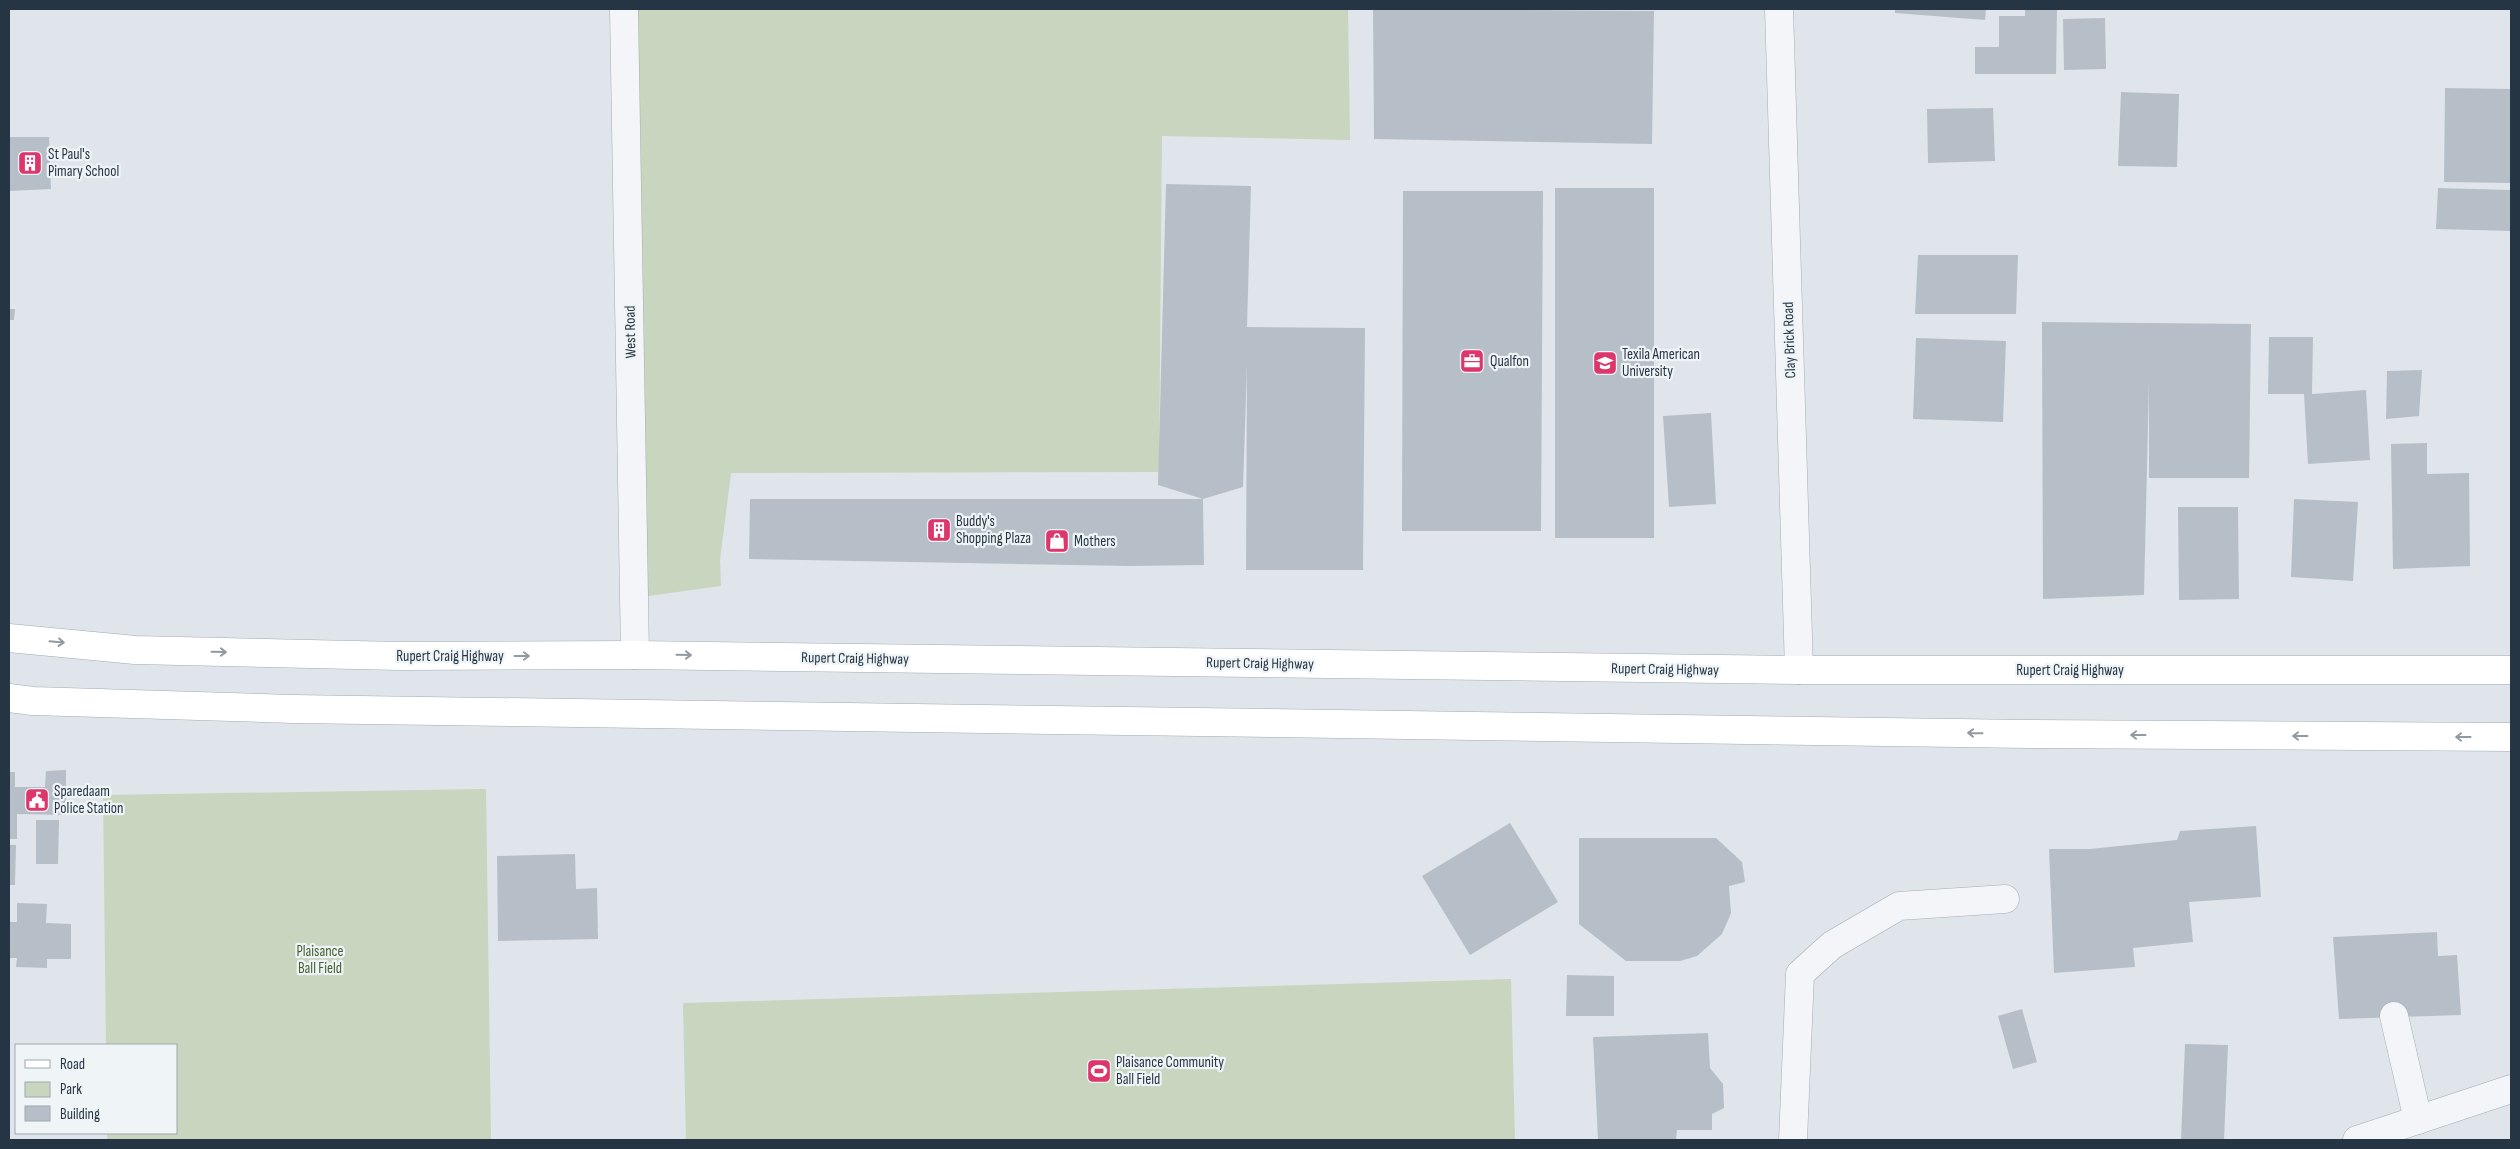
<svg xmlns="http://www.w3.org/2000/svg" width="2520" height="1149" viewBox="0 0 2520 1149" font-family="'Sofia Sans Condensed',sans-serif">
<rect width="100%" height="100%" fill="#dfe5ea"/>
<g fill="#c8d5bf">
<polygon points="629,9 1348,9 1350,140 1162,136 1159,472 731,473 720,560 721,586 634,598"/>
<polygon points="486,789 491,1140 107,1140 107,1133 176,1133 176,1045 106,1045 103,795"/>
<polygon points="1511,979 1515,1140 686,1140 683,1003"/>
</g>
<g fill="#b6bfc8">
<polygon points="1373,9 1654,11 1652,144 1374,139"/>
<polygon points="1895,9 1986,9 1985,20 1895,13"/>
<polygon points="2025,9 2057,9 2056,74 1975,74 1975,47 1999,47 1999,16 2025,16"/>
<polygon points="2105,18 2106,69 2064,70 2063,19"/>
<polygon points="2445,88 2511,89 2511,183 2444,182"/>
<polygon points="2121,92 2179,94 2177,167 2118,166"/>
<polygon points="1993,108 1995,161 1928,163 1927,109"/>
<polygon points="9,137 49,137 51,189 9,191"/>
<polygon points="1166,184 1251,186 1247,327 1365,328 1363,570 1246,570 1247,366 1243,487 1203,499 1158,485"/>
<rect x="1555" y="188" width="99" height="350"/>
<polygon points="2438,188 2511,190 2511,231 2436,229"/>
<polygon points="1403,191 1543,191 1541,531 1402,531"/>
<polygon points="1918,255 2018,255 2016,314 1915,314"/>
<polygon points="9,309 15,309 14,320 9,320"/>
<polygon points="2042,322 2251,324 2249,478 2149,478 2149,382 2144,595 2043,599"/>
<polygon points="2269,337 2313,337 2312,394 2366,390 2370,460 2308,464 2304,394 2268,394"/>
<polygon points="1916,338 2006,341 2003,422 1913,419"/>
<polygon points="2422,370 2419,416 2386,419 2387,371"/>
<polygon points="1711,413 1716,504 1669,507 1663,416"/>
<polygon points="2427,443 2427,474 2469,473 2470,566 2393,569 2391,444"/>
<polygon points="750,499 1203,499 1204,565 1128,566 749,559"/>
<polygon points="2294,499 2358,502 2353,581 2291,577"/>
<polygon points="2178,507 2238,507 2239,599 2179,600"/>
<polygon points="66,770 66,815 17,814 17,839 9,839 9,772 15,772 15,787 45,787 46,771"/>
<polygon points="36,820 59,820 58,864 36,864"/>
<polygon points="1510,823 1558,902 1470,955 1422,876"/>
<polygon points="2256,826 2261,897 2189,902 2193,942 2133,948 2135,967 2054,973 2049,849 2090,849 2177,840 2180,831"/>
<polygon points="1579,838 1716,838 1742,862 1745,882 1729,886 1731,913 1722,934 1697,956 1680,961 1626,961 1579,924"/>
<polygon points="9,845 16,845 15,885 9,885"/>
<polygon points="575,854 576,889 597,888 598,939 498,941 497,856"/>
<polygon points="17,903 47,904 46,923 71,924 71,959 47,959 47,968 16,967 17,958 9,958 9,922 17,922"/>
<polygon points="2437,932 2438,956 2457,955 2461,1015 2339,1019 2333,937"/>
<polygon points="1567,975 1614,976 1614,1016 1566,1016"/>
<polygon points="2022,1009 2037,1062 2013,1069 1998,1016"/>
<polygon points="1708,1033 1710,1068 1723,1084 1724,1108 1712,1114 1712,1130 1677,1130 1676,1140 1598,1140 1593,1037"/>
<polygon points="2185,1044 2228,1045 2224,1140 2181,1140"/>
</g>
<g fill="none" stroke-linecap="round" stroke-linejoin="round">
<defs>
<g id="minor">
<polyline points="624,9 635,655"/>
<polyline points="1779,9 1799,670"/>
<polyline points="2394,1016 2418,1120"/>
<polyline points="1793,1140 1800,974 1832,945 1899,906 2005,899"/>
<polyline points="2357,1140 2511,1089"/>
</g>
<g id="primary">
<polyline points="9,638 135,650 400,656 635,655 1799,670 2511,670"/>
<polyline points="9,698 33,701 293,709 2029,734 2511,737"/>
</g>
</defs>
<use href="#minor" stroke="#a4adb5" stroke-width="29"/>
<use href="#primary" stroke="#9dacb7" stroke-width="29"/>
<use href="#minor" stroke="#f3f5f8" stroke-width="28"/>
<use href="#primary" stroke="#fff" stroke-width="28"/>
</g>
<defs><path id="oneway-shaft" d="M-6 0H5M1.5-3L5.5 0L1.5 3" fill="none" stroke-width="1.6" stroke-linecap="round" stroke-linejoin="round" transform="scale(1.25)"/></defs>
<g stroke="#929aa1">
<use href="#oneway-shaft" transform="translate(57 642) rotate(5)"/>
<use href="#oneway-shaft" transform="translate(219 652) rotate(1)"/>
<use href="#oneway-shaft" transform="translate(684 655) rotate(1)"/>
<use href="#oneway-shaft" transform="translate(522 656)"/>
<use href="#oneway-shaft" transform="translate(1975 733) rotate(-179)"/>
<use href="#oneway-shaft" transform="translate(2138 735) rotate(-180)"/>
<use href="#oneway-shaft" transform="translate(2300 736) rotate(-180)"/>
<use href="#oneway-shaft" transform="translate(2463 737) rotate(-180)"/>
</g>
<defs>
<symbol id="building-square" viewBox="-11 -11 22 22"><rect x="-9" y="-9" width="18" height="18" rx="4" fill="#dd366a" stroke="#eff4f7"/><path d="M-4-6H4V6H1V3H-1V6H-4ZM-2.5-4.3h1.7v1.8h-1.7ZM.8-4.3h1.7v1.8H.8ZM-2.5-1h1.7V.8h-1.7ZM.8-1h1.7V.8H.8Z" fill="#fff"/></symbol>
<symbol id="office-square" viewBox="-11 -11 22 22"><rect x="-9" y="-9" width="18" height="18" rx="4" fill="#dd366a" stroke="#eff4f7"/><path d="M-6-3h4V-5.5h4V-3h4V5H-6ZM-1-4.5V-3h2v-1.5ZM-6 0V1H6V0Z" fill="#fff"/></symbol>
<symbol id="university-square" viewBox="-11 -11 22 22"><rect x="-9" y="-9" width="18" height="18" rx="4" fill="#dd366a" stroke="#eff4f7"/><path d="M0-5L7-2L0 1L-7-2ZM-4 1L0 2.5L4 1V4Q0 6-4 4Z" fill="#fff"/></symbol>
<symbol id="shop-square" viewBox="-11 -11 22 22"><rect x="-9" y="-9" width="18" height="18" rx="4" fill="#dd366a" stroke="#eff4f7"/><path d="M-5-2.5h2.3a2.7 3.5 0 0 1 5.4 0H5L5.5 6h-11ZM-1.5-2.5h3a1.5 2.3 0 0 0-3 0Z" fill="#fff"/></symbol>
<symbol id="civic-square" viewBox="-11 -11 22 22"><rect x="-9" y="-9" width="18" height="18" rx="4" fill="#dd366a" stroke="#eff4f7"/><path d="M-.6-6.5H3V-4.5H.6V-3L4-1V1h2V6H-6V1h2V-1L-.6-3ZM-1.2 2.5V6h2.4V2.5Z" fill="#fff"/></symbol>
<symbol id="stadium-square" viewBox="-11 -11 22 22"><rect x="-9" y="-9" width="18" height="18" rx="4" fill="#dd366a" stroke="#eff4f7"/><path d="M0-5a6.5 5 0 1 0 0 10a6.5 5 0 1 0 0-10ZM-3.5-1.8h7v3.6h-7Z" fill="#fff"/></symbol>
</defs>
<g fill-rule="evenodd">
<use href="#building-square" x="16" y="149" width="28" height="28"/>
<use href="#office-square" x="1458" y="347" width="28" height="28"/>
<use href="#university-square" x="1591" y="349" width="28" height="28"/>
<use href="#building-square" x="925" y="516" width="28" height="28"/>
<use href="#shop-square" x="1043" y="527" width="28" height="28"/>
<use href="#civic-square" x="23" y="786" width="28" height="28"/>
<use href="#stadium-square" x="1085" y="1057" width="28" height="28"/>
</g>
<g text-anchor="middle" stroke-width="4.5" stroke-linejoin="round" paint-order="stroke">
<g font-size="15" fill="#263543" stroke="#eff4f7" text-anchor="start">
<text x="48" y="159">St Paul's<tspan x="48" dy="17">Pimary School</tspan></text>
<text x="1622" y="359">Texila American<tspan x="1622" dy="17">University</tspan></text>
<text x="1490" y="366">Qualfon</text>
<text x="956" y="526">Buddy's<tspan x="956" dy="17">Shopping Plaza</tspan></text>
<text x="1074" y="546">Mothers</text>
<text x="54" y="796">Sparedaam<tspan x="54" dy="17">Police Station</tspan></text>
<text x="1116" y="1067">Plaisance Community<tspan x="1116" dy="17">Ball Field</tspan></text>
</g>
<g font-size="15" fill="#263543" stroke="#eff4f7">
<text transform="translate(630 332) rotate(-91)" y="5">West Road</text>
<text transform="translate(1789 340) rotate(-92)" y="5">Clay Brick Road</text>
<text x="450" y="661">Rupert Craig Highway</text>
<text transform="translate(855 658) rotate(1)" y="5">Rupert Craig Highway</text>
<text transform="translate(1260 663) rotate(1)" y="5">Rupert Craig Highway</text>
<text transform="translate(1665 669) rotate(1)" y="5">Rupert Craig Highway</text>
<text x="2070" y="675">Rupert Craig Highway</text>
</g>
<g font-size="15" fill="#426132" stroke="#eff4f7">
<text x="320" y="956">Plaisance<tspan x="320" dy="17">Ball Field</tspan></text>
</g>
</g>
<rect width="2520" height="1149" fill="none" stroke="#263543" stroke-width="20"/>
<rect x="15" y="1044" width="162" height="90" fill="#eff4f7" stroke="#9fa8af"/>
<rect x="25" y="1060" width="25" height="8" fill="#ffffff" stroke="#9fa8af"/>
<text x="60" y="1069" font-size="15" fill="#263543">Road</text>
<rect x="25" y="1082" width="25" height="15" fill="#c8d5bf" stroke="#9fa8af"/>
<text x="60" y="1094" font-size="15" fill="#263543">Park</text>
<rect x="25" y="1106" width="25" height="15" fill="#b6bfc8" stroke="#9fa8af"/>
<text x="60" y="1119" font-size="15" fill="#263543">Building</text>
</svg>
